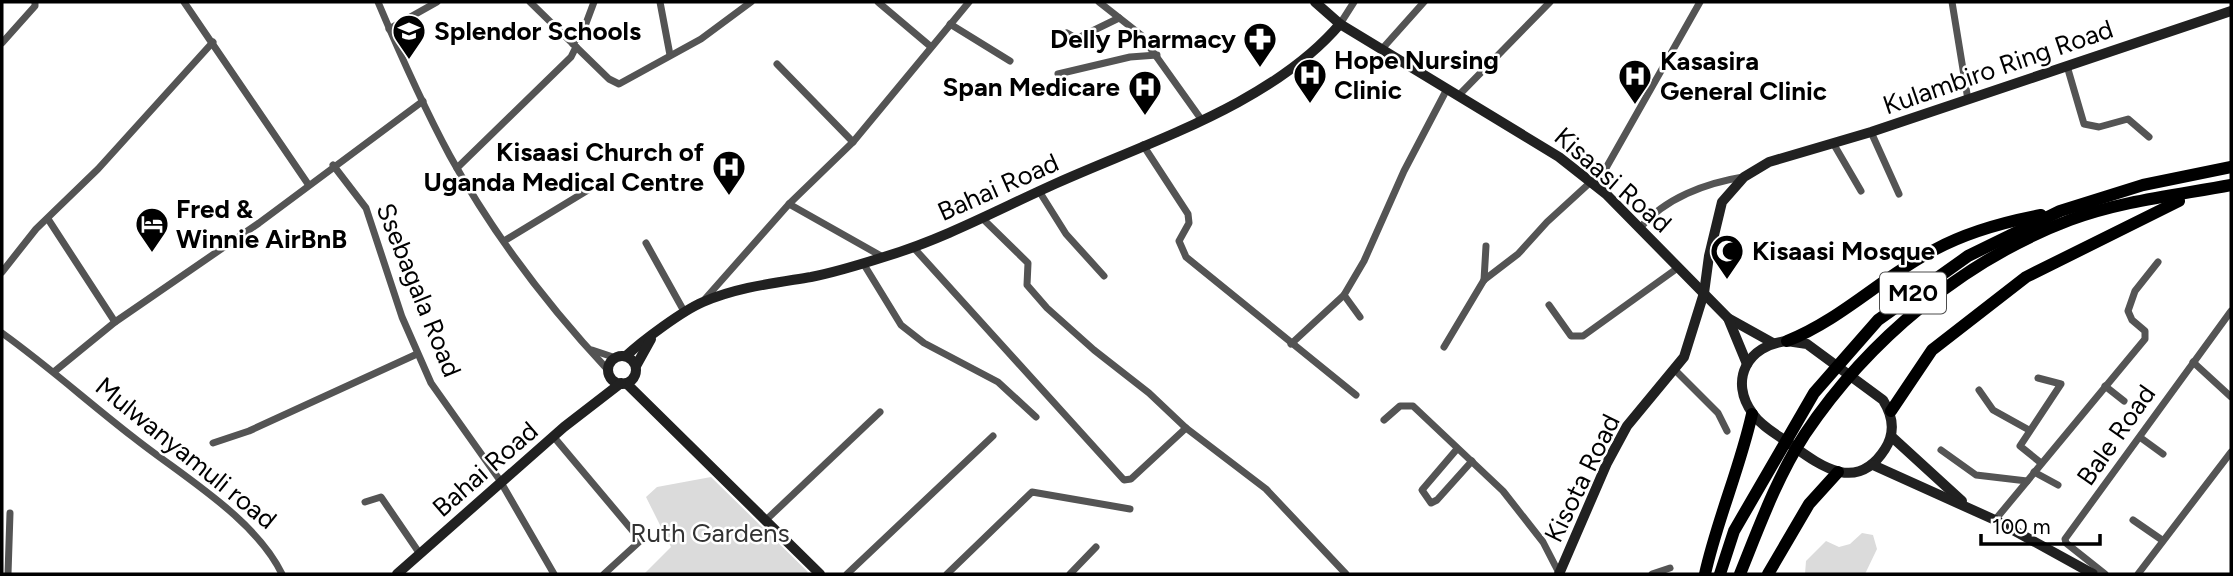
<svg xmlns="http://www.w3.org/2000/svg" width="2233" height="576" viewBox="0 0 2233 576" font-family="Figtree,sans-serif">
<rect width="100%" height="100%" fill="#fff"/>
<g fill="#dbdbdb">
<polygon points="711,477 808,572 805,574 644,574 671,547 646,497 657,487"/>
<polygon points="1862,533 1873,535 1877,549 1865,574 1805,574 1806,561 1826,541 1839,547 1850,544"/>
</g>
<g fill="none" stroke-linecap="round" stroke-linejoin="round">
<g stroke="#545454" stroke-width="7">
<polyline points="184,2 308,184"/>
<path d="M378,2C400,54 423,106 450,156C492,232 549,307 608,370"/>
<polyline points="530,2 609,79 619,84 701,39 751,2"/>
<polyline points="660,2 670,55"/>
<polyline points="878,2 930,46"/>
<polyline points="1099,2 1141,35 1201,119"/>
<polyline points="1952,2 1968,100"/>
<polyline points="950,24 1010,61"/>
<polyline points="1340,24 1354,2"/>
<polyline points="389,29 437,2"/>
<polyline points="1067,33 1076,38 1082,36 1119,18"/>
<polyline points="2,43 35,6 35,2"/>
<polyline points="573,44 585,26 594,2"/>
<polyline points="1382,49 1424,2"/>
<polyline points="777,64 853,142"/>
<polyline points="2067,66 2084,124 2099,127 2128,119 2149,137"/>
<polyline points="1058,74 1130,57 1157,55"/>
<polyline points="1459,95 1550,2"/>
<polyline points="1871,132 1899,194"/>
<polyline points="1833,143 1861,191"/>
<polyline points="1143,145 1188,214 1189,223 1179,241 1186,257 1356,395"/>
<polyline points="333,165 366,208 402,317 431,383 499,479 554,574"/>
<polyline points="457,168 571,57 576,47"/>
<polyline points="1039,191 1066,234 1104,276"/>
<polyline points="789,204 883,257"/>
<polyline points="982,218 1028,263 1027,285 1047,308 1094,350 1149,393 1186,428 1266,489 1346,574"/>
<polyline points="48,219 115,322"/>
<path d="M1640,228C1665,198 1706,183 1743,177"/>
<polyline points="504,241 588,190"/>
<polyline points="646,243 685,313"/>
<polyline points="913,247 1124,480 1131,479 1186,428"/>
<polyline points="863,263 901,325 924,343 998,382 1036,417"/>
<polyline points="2,272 36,229 98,169 213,42"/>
<polyline points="1484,280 1486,246"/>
<polyline points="705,299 789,204 853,142 969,2"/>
<polyline points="1549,305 1571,336 1583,336 1679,267"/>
<polyline points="1360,317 1344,295 1364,261 1404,171 1447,89"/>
<path d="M2,333C48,366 89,403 133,437C182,476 255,518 282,574"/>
<polyline points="1291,344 1344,295"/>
<polyline points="1444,347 1484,280 1518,254 1547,222 1606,168 1700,2"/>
<polyline points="592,350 616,358"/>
<polyline points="2193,362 2231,397"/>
<polyline points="1675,370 1718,413 1727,431"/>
<polyline points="55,371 115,322 259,223 423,101"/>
<polyline points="2038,378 2061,384 2020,446 2041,463"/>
<polyline points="2105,386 2124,401"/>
<polyline points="1979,390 1993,410 2029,430"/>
<polyline points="1384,420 1400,406 1413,406 1503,491 1543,542 1559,573"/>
<polyline points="553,436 637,536 639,542 604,574"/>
<polyline points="2141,438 2163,454"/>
<polyline points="213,443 249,431 417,354"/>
<polyline points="1457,449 1422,490 1431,503 1437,500 1472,461"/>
<polyline points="1941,450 1976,475 2027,481"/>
<polyline points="2034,472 2058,485"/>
<polyline points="365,502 381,497 420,554"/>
<polyline points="766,520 880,412"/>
<polyline points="1995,520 2145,339 2145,331 2132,320 2128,311 2135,291 2158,262"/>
<polyline points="2133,520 2162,540"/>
<polyline points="8,574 10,513"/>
<polyline points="847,574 993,436"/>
<polyline points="947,574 1032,492 1130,509"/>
<polyline points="1070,574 1096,547"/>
<polyline points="1652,574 1670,568"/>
<polyline points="2105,574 2066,543 2065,539 2231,311"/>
<polyline points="2138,574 2231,452"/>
</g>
<g stroke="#212121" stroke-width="10">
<polyline points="1315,2 1340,24 1559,157 1606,194 1728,318 1773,343"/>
<polyline points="1728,318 1747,364"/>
<path d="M1787,341L1807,344L1883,400C1893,416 1896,432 1885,449C1857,493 1822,467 1790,444C1778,435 1762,427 1753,414C1728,380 1748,345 1787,341Z"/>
<path d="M626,356C642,341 682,311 703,302C738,287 775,283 811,277C837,272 862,264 887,256C946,238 1001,208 1057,183C1151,141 1273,103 1340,24"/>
<circle cx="622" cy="370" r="14"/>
<polyline points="636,366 651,339"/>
<polyline points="626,383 820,574"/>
<polyline points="1892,437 1962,501"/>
<polyline points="1873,465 1995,520 2093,574"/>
<polyline points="397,574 564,427 621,383"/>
<polyline points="1559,574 1607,463 1627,426 1684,357 1704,293 1709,256 1722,202 1744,177 1769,162 1871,132 2231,11"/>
</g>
<g stroke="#000" stroke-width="12">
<path d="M1787,341C1842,319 1882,277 1934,250C1967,232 2004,222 2041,215"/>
<polyline points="1891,411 1932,350 2026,277 2179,201"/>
<path d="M1705,574C1717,520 1740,468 1752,414"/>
<polyline points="1720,574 1734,531 1814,393 1878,320 1968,256 2060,211 2143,185 2231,167"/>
<path d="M1740,574C1759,527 1777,477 1805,434C1868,340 1964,260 2070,220C2121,201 2178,195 2231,185"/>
<polyline points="1768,574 1809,504 1838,472"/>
</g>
</g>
<defs>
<symbol id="school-pin" viewBox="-11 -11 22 30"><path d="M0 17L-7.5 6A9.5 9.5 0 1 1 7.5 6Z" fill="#000" stroke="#fff"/><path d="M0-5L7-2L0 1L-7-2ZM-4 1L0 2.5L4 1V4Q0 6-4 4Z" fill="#fff"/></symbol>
<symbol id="pharmacy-pin" viewBox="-11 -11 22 30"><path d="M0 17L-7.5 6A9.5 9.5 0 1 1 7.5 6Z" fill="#000" stroke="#fff"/><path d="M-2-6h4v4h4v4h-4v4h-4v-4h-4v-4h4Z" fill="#fff"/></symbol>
<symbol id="hospital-pin" viewBox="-11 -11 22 30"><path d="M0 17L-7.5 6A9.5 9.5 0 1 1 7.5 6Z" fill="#000" stroke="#fff"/><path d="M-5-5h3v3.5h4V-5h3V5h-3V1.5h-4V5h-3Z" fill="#fff"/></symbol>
<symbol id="hotel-pin" viewBox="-11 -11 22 30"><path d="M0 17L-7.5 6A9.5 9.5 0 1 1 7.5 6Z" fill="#000" stroke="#fff"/><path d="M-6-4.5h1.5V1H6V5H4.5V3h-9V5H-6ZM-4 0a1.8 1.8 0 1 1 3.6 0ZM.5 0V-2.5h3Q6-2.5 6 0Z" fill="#fff"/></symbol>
<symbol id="mosque-pin" viewBox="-11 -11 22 30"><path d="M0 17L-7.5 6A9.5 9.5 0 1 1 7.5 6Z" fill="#000" stroke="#fff"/><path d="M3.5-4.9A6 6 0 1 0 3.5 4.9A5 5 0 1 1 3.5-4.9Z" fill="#fff"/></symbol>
</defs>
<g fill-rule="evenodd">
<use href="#school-pin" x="390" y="12" width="38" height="52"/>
<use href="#pharmacy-pin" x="1241" y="20" width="38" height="52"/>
<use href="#hospital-pin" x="1291" y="56" width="38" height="52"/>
<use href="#hospital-pin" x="1616" y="57" width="38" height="52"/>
<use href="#hospital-pin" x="1126" y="68" width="38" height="52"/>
<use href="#hospital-pin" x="710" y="148" width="38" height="52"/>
<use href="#hotel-pin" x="133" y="205" width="38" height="52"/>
<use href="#mosque-pin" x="1708" y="232" width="38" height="52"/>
</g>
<g text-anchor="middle" stroke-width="5" stroke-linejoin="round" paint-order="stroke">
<rect fill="#fff" stroke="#4c4c4c" stroke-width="2" x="1880" y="272.5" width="66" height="41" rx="5"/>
<g font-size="24" font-weight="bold" fill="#000">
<text x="1913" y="301">M20</text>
</g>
<g font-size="26" font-weight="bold" fill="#000" stroke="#fff" text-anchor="start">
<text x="434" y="40">Splendor Schools</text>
<text x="1236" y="48" text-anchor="end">Delly Pharmacy</text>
<text x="1334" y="69">Hope Nursing<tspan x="1334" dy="30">Clinic</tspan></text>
<text x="1660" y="70">Kasasira<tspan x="1660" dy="30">General Clinic</tspan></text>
<text x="1120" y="96" text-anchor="end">Span Medicare</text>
<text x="704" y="161" text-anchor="end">Kisaasi Church of<tspan x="704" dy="30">Uganda Medical Centre</tspan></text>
<text x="176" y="218">Fred &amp;<tspan x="176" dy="30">Winnie AirBnB</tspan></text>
<text x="1752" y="260">Kisaasi Mosque</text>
</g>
<g font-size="26" fill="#000" stroke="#fff">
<text transform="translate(1998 67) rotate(-19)" y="9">Kulambiro Ring Road</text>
<text transform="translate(1613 180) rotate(41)" y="9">Kisaasi Road</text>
<text transform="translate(998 187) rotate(-24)" y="9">Bahai Road</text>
<text transform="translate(419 290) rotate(68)" y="9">Ssebagala Road</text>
<text transform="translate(2116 435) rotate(-55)" y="9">Bale Road</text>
<text transform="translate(186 453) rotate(39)" y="9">Mulwanyamuli road</text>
<text transform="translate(485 469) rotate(-41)" y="9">Bahai Road</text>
<text transform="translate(1582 478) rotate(-64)" y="9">Kisota Road</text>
</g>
<g font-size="26" fill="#323232" stroke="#fff">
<text x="710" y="542">Ruth Gardens</text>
</g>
</g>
<rect width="2233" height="576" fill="none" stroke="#000000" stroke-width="7"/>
<path d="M1981 534v10h119v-10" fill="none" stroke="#000000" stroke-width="3.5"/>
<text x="1992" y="534" font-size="21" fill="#000000" stroke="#ffffff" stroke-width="5" paint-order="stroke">100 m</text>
</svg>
